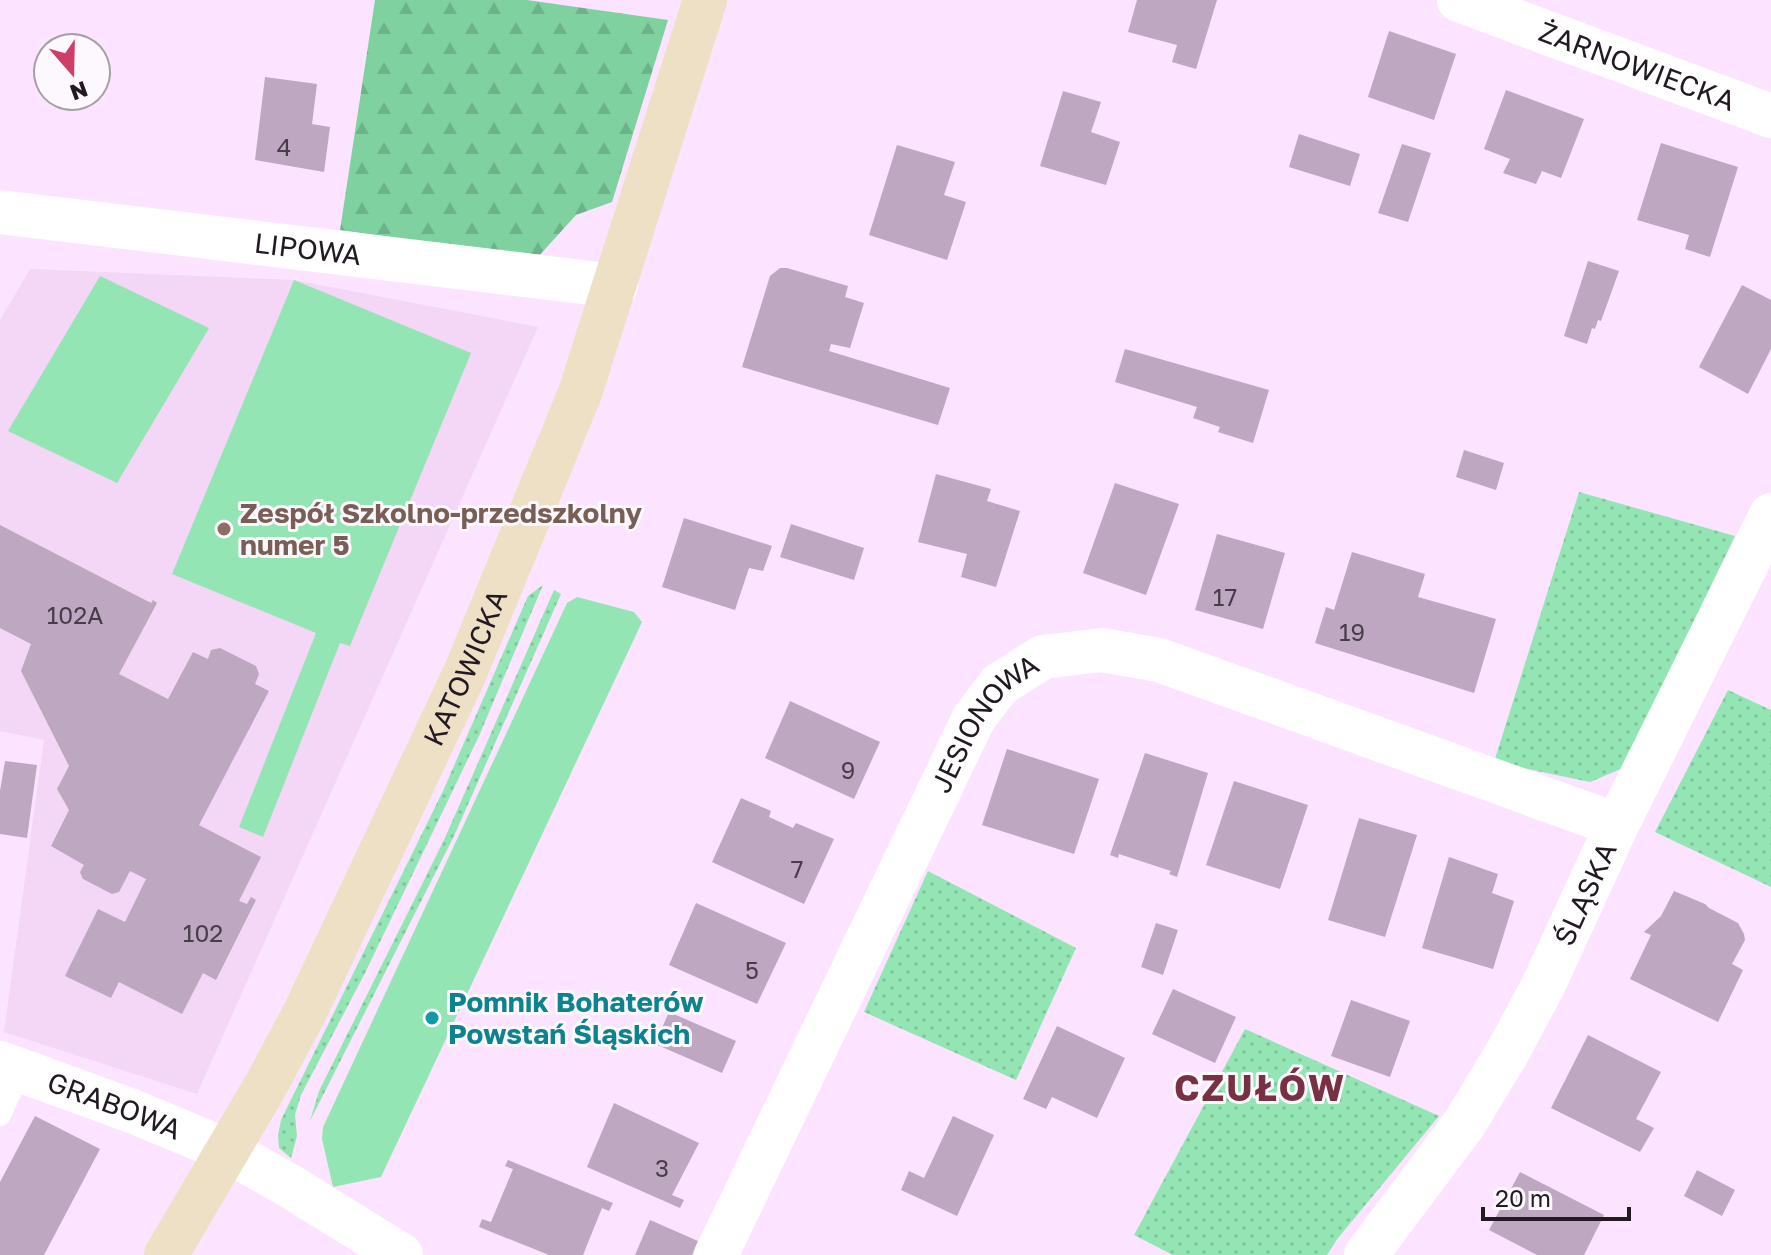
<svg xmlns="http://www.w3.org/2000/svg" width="1771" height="1255" viewBox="0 0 1771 1255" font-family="'Golos Text',sans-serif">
<defs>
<pattern id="grass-dots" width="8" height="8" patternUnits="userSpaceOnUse" patternTransform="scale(2)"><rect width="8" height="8" fill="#94e5b4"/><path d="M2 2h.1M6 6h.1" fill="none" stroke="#7fc49a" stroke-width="1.8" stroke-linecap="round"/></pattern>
<pattern id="forest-firs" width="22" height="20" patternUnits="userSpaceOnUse" patternTransform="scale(2)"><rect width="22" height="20" fill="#7fd1a0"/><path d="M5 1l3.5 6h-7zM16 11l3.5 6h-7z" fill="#6db38a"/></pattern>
</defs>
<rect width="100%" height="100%" fill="#fce3ff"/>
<polygon fill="#f4d6f7" points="30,269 294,280 538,327 197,1094 4,1032 44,740 0,731 0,320"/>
<g fill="url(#grass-dots)">
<polygon points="1579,492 1735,536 1623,768 1590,782 1494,762"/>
<polygon points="543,585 479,736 365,973 301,1095 295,1115 297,1136 291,1158 279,1148 278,1135 281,1120 443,791 528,596"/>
<polygon points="554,590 561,594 454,836 310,1121 319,1091 444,840"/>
<polygon points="1728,690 1771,710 1771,887 1655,832"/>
<polygon points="928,871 1076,948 1016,1080 864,1012"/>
<polygon points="1245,1029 1439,1116 1338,1238 1327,1255 1173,1255 1134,1235"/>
</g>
<polygon fill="url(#forest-firs)" points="375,0 527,0 668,20 612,202 576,215 537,258 340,230"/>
<g fill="#94e5b4">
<polygon points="100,276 209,328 117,483 8,431"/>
<polygon points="294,280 471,353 350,646 340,643 263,837 239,827 316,633 172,574"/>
<polygon points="577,597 634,612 642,622 381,1177 333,1187 322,1139 323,1127 567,603"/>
</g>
<g fill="#bea7c1">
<polygon points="1137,0 1217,0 1196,69 1172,62 1177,45 1128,32"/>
<polygon points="1389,31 1456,54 1434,120 1368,97"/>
<polygon points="265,77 317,84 312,124 330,127 324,172 255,160"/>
<polygon points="1506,90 1584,119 1561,178 1542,171 1536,184 1503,173 1510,159 1484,149"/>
<polygon points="1063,91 1101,102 1091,132 1120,142 1106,185 1040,166"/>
<polygon points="1299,134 1360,154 1350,186 1289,167"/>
<polygon points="1661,143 1738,167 1710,257 1685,249 1689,235 1637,220"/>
<polygon points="1402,144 1431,153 1408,222 1378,213"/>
<polygon points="897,145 955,162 944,195 966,202 947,260 869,235"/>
<polygon points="1588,261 1619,271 1601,321 1598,320 1595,329 1592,328 1587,344 1564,336"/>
<polygon points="780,268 787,268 848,286 845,297 864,303 850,348 831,344 829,351 950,388 938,425 742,367 770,276"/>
<polygon points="1742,285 1771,300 1771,349 1748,394 1699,367"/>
<polygon points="1125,349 1269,390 1253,443 1218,432 1220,427 1193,418 1197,407 1115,382"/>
<polygon points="1464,450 1504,463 1496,490 1456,477"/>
<polygon points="936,474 991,489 987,501 1020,511 996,587 961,577 967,554 918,542"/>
<polygon points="1115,483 1179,504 1146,595 1083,573"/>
<polygon points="684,518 772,546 763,571 749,568 735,610 662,587"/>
<polygon points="791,524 864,548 854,580 780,557"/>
<polygon points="0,525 151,603 153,600 157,603 119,674 168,699 193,652 208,659 211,650 220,648 256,666 259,674 255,684 269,691 199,825 261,857 239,901 247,904 251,897 256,900 216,980 203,973 182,1014 119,982 111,998 65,976 98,909 125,922 146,879 130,871 119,892 112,894 83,879 80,872 84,865 51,846 69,810 57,789 69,766 21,671 31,644 0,628"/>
<polygon points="1217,534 1285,553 1263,629 1195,610"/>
<polygon points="1352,552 1425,574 1418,597 1496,619 1474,693 1315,643 1326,607 1334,610"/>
<polygon points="790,701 880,742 854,799 765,758"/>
<polygon points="1007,749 1099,779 1074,854 982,825"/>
<polygon points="1145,753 1208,773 1177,877 1169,874 1171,871 1119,854 1118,858 1110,855"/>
<polygon points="5,761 37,765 27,838 0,834 0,791"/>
<polygon points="1234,781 1308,805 1280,889 1206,865"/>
<polygon points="741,798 771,811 769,817 793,828 796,823 834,839 804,904 712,862"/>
<polygon points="1359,818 1417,835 1385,937 1328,920"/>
<polygon points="1449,857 1498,874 1492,893 1514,901 1493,969 1422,948"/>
<polygon points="1674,891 1705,904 1709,908 1738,923 1744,934 1745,940 1732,964 1743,970 1718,1022 1630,979 1651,935 1644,932 1661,916"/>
<polygon points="696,903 786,943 757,1004 669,965"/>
<polygon points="1156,923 1178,930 1163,975 1141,967"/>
<polygon points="1173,989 1236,1017 1215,1063 1152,1034"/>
<polygon points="1351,1000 1410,1021 1390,1077 1331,1056"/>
<polygon points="669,1012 736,1041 722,1073 655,1044"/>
<polygon points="1057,1026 1125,1058 1097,1118 1052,1097 1046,1109 1023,1099"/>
<polygon points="1588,1035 1661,1072 1636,1119 1654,1128 1640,1152 1551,1108"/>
<polygon points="614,1103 699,1143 672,1195 684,1200 680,1208 587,1167"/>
<polygon points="35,1116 100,1149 44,1255 0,1255 0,1182"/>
<polygon points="953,1116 994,1135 957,1216 901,1190 909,1171 924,1178"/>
<polygon points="508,1160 613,1203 609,1211 602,1208 583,1255 549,1255 479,1227 482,1219 491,1222 513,1169 505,1166"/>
<polygon points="1697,1170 1735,1190 1722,1216 1684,1196"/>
<polygon points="1520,1172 1604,1215 1584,1255 1537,1255 1489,1230"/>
<polygon points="650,1220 698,1241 692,1255 635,1255"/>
</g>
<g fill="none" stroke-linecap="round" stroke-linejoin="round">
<polyline stroke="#fff" stroke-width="22" points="0,1115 21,1068"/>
<g stroke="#fff" stroke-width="44">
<path id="s1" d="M1459,0L1771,116"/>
<path id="s2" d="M0,212L616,286"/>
<path id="s3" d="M0,1063L132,1111L228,1151L288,1185L401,1255"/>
<path id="s4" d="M716,1255L974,718L1000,684L1043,657L1102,650L1159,660L1617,825"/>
<path id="s5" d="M1366,1255L1464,1124L1506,1055L1543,986L1617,825L1771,515"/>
</g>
<path stroke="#eee0c4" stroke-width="44" id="s6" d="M166,1255L266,1085L305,1012L465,673L580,393L705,0"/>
</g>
<circle fill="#8d6e63" stroke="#fdf8fe" stroke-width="3" cx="224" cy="529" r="8"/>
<circle fill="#0f9aa8" stroke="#fdf8fe" stroke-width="3" cx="432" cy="1018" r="8"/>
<g text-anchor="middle" stroke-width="6" stroke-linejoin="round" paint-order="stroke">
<g font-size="24" fill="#493c4a">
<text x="284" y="156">4</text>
<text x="1225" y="606">17</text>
<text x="75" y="624">102A</text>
<text x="1352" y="641">19</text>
<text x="848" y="779">9</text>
<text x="797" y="878">7</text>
<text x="203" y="942">102</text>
<text x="752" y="979">5</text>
<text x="662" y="1177">3</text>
</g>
<g font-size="28" fill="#221923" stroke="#fdf8fe">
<text dy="10" stroke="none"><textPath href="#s1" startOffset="190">ŻARNOWIECKA</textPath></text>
<text dy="10" stroke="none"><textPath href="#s2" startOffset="310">LIPOWA</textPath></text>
<text dy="10" stroke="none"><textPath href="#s6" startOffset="660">KATOWICKA</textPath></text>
<text dy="10" stroke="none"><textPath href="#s4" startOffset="598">JESIONOWA</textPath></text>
<text dy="10" stroke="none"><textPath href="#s5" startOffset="424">ŚLĄSKA</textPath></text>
<text dy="10" stroke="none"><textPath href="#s3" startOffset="122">GRABOWA</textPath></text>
</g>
<g font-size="28" font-weight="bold" fill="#785e54" stroke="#fdf8fe" text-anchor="start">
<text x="240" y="523">Zespół Szkolno-przedszkolny<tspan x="240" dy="32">numer 5</tspan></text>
</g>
<g font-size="28" font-weight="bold" fill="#0d838f" stroke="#fdf8fe" text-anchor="start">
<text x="448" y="1012">Pomnik Bohaterów<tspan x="448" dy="32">Powstań Śląskich</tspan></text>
</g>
<g font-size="36" font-weight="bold" letter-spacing="2" fill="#783142" stroke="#fdf8fe">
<text x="1260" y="1101">CZUŁÓW</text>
</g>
</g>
<g transform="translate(72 72) rotate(160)"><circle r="38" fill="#fdf8fe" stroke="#a59fa6" stroke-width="2"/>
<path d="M0-6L14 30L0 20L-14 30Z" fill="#ce3f67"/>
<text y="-12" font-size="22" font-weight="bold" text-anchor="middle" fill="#221923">N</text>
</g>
<path d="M1483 1207v12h146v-12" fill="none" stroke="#221923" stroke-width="4"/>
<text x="1495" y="1207" font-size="24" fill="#221923" stroke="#fdf8fe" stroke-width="6" paint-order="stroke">20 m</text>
</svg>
